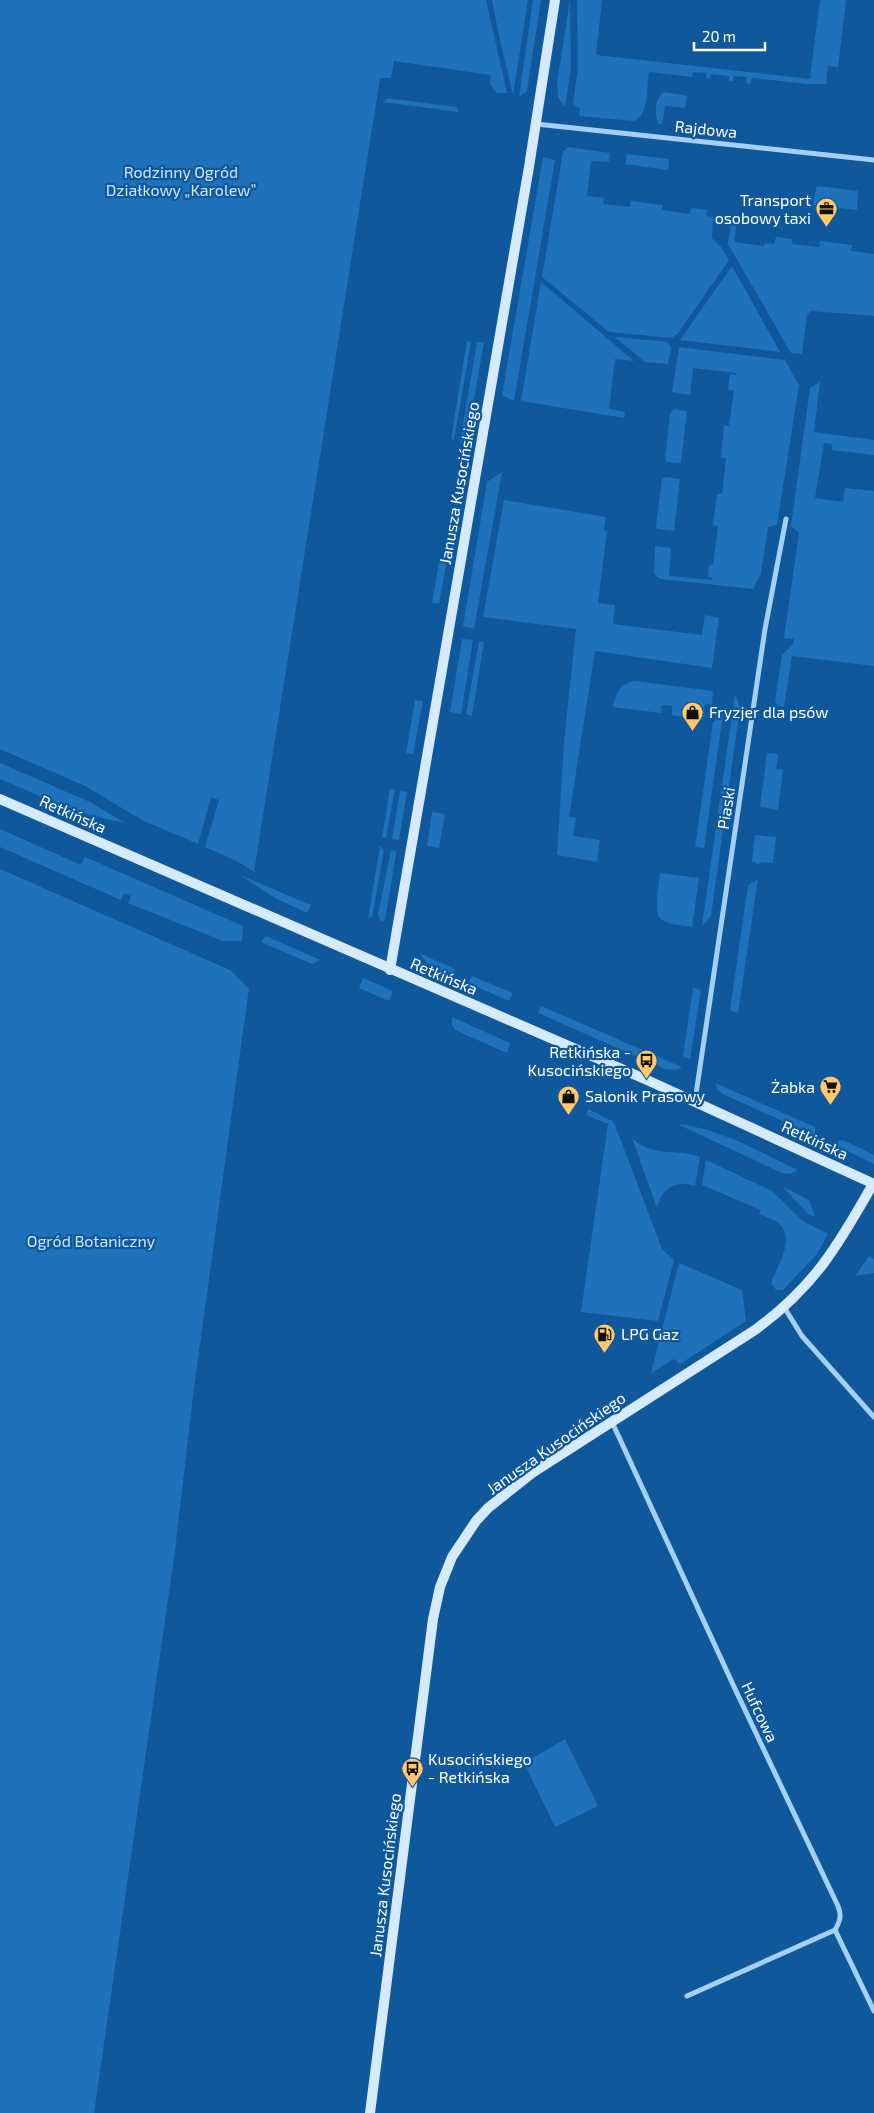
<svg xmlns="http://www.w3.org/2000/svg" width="874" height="2113" viewBox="0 0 874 2113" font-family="'Exo 2',sans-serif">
<rect width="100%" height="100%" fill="#10589c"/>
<g fill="#1f71ba">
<polygon points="0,0 486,0 507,93 497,93 490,84 491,75 394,61 391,78 380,78 254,872 237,861 205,847 219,800 211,797 198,844 142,820 85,786 0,749"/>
<polygon points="492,0 528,0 513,95 499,36"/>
<polygon points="533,0 541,0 527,91 519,97"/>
<polygon points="570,0 571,68 565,107 558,97 557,83"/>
<path d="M577,0H602L596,55L810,79L820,0H846L838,67L828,66L826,84H807L752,78L750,84L746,83L747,77L734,76L733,81H729V76L711,74L710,79L706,78V73L693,72L692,77L649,72C646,86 650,115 634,121L579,116L580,108L576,107L573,103L578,69Z"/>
<path d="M663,92L684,95L687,97L685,108L665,106L662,124H658C655,112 654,101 663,92Z"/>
<polygon points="387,98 456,107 459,112 383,102"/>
<polygon points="568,147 610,153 609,162 591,161 587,196 604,198 603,204 630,207 631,201 663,205 662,210 690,214 691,208 707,210 706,216 713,217 712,238 722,248 729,260 679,332 672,338 609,332 542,277 563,152"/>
<polygon points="627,154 669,159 668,170 625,164"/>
<polygon points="543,157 555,160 514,401 502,395"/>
<polygon points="818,186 858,191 857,210 813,205 816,188"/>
<polygon points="732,218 737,219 734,242 764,246 765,243 774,244 776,237 792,239 792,244 819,247 820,241 852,245 851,251 874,254 874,316 811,311 807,315 802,354 791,353 728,244"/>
<polygon points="732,266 780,352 680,340"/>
<polygon points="541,282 634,361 615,359 609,409 625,412 624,418 521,401"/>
<polygon points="615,337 668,342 671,348 668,364 645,362"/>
<polygon points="467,341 471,342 454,440 451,439"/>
<polygon points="477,342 484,343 466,443 460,442"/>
<polygon points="679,347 785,360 799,385 777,525 768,527 761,573 753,589 660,579 654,574 655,546 671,548 669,576 712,580 712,577 708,577 709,565 713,565 718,526 713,525 717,494 722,494 726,458 721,457 724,426 729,426 734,390 728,390 730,374 736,375 737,373 693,368 690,395 672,392 673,387"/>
<polygon points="820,382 814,432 874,440 874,455 832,450 832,444 824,443 815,498 843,502 845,488 874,491 874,666 792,656 784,707 777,705 775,701 782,655 793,644 794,639 784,638 799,533 791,526 810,388"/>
<polygon points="674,409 687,411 681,463 666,462 665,459 670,414"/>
<polygon points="502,472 474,629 463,626 487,482"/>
<polygon points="665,477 680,479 674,531 657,529 656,527 662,479"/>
<polygon points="504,500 606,517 604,531 607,531 598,603 615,605 613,624 702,635 705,615 719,618 712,668 595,651 569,817 576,818 573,836 600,840 597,862 557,855 564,742 576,629 483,617"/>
<polygon points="440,557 447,559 439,604 432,603"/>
<polygon points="462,639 473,640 461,714 450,712"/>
<polygon points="479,641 484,642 472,716 466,714"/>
<path d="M634,681L713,691L712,705L705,704L703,720L672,715V706L662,705L661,713L613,707C616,693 620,684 634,681Z"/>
<polygon points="735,694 740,707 711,916 702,926"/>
<polygon points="415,700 423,701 413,754 406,753"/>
<polygon points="716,713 723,714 704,848 695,847 713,722 715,722"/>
<polygon points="767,753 778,754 776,769 783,770 778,810 760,807"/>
<polygon points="0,763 90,802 125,823 92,816 58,804 0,779"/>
<polygon points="390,789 395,789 386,838 382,837"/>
<polygon points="400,791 407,792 399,840 392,839"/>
<polygon points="432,812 445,814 439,848 427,846"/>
<polygon points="0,829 81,865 85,857 243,926 242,941 223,941 128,903 131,896 124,893 121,900 0,847"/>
<polygon points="755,835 776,837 773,863 760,862 759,865 752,861"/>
<polygon points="380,846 384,850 373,913 373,916 368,918"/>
<polygon points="391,850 396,851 396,854 385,920 381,922 378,915"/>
<polygon points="0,869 230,970 249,988 194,1388 174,1558 94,2113 0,2113"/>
<path d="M660,873L699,878L692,927C684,925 668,925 661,919C653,912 659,883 660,873Z"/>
<polygon points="240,875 311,905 307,913 275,898"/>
<polygon points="758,879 738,1013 730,1010 748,885"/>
<polygon points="266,936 320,960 312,964 261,942"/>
<polygon points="419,953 455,969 454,977 429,965"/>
<polygon points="472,976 513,993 509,1001 468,983"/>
<polygon points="363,978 393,991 389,1001 359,988"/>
<polygon points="693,988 701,990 690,1059 683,1056"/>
<polygon points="541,1006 682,1067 676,1070 665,1069 538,1013"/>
<polygon points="452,1017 510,1043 507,1053 455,1030 452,1024"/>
<polygon points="715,1083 815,1127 815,1136 723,1094 718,1090"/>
<polygon points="588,1109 612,1121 615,1125 662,1249 674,1260 658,1321 581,1312 608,1124 586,1115"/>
<path d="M677,1124C720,1128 759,1152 798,1170L790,1174L782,1173Z"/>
<path d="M632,1138C653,1158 677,1148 700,1157L695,1186C676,1179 661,1188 657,1208Z"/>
<polygon points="843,1140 874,1155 874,1164 835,1145 838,1141"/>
<path d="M706,1160L772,1191L803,1221L828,1234L817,1254L783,1290H776L771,1283C777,1267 797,1237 778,1223C773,1219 765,1217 759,1214L761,1210L702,1185Z"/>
<polygon points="782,1186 809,1200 815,1217 808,1214"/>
<polygon points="869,1256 874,1259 874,1273 855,1276"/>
<polygon points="679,1263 742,1290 746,1321 680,1364 674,1359 651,1373"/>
<polygon points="565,1739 598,1806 555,1827 524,1763"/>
</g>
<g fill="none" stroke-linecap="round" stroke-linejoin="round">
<g stroke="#a5cff5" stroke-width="5">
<polyline points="536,124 874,160"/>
<polyline points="695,1101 765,629 786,519"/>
<polyline points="784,1307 802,1336 874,1417"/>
<path d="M612,1422L736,1691L838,1906C842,1916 840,1921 835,1930L874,2011"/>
<polyline points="687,1996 835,1930"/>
</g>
<g stroke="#d5eafd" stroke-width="10">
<polyline points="0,799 647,1080 874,1184"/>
<polyline points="390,970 529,167 555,0"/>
<path d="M370,2113L433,1619L440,1587L452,1557L476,1521L488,1508L532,1473L755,1330C814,1287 838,1246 873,1184"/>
</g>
</g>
<defs>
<symbol id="office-pin" viewBox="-11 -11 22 30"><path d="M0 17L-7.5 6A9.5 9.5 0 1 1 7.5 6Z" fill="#ffc869" stroke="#10589c"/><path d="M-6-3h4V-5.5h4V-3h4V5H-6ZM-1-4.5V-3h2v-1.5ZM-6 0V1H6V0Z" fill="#111"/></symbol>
<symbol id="shop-pin" viewBox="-11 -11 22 30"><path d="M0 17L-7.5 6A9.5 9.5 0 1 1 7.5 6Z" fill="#ffc869" stroke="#10589c"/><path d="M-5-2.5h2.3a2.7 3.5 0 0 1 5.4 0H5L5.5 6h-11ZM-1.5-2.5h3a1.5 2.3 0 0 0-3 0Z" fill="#111"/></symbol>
<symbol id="bus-pin" viewBox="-11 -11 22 30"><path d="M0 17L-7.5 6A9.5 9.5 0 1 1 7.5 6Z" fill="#ffc869" stroke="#10589c"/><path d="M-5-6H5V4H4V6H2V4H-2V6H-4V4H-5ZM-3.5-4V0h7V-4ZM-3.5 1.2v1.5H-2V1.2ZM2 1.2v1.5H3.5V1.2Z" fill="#111"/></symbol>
<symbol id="supermarket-pin" viewBox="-11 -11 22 30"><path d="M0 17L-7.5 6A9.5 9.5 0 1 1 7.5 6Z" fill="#ffc869" stroke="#10589c"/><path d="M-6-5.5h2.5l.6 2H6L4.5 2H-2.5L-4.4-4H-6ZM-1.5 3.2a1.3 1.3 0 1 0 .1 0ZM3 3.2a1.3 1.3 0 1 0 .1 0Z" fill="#111"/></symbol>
<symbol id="fuel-pin" viewBox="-11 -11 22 30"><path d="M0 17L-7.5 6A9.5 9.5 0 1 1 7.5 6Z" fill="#ffc869" stroke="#10589c"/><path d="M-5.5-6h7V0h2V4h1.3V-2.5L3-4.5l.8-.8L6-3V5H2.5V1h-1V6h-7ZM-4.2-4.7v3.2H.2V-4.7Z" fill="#111"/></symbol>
</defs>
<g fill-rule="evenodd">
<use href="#office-pin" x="814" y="196" width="25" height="34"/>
<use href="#shop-pin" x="680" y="700" width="25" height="34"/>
<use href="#bus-pin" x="634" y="1048" width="25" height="34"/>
<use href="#supermarket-pin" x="818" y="1074" width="25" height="34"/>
<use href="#shop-pin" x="556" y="1084" width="25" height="34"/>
<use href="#fuel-pin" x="592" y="1322" width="25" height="34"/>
<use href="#bus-pin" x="400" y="1756" width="25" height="34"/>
</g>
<g text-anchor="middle" stroke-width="4.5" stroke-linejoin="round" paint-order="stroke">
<g font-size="16" fill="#fff" stroke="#10589c">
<text transform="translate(706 129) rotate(6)" y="6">Rajdowa</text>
<text transform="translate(459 483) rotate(-80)" y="6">Janusza Kusocińskiego</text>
<text transform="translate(726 808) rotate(-81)" y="6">Piaski</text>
<text transform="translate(73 814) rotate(24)" y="6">Retkińska</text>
<text transform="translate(444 976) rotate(23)" y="6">Retkińska</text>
<text transform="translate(815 1140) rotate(25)" y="6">Retkińska</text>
<text transform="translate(556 1443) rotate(-35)" y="6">Janusza Kusocińskiego</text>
<text transform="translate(760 1712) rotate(65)" y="6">Hufcowa</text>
<text transform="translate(385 1875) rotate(-83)" y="6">Janusza Kusocińskiego</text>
</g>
<g font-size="16" fill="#cee7fe" stroke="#10589c">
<text x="181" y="178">Rodzinny Ogród<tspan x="181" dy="18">Działkowy „Karolew”</tspan></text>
<text x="91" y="1247">Ogród Botaniczny</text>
</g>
<g font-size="16" fill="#fff" stroke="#10589c" text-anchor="start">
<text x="811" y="206" text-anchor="end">Transport<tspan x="811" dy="18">osobowy taxi</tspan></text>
<text x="709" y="718">Fryzjer dla psów</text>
<text x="631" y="1058" text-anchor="end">Retkińska -<tspan x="631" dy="18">Kusocińskiego</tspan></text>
<text x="815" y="1093" text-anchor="end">Żabka</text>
<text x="585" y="1102">Salonik Prasowy</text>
<text x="621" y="1340">LPG Gaz</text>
<text x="428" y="1765">Kusocińskiego<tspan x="428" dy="18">- Retkińska</tspan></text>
</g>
</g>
<path d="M694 42v8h71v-8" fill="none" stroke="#ffffff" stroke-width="2.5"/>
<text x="702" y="42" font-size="15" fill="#ffffff" stroke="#10589c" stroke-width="4" paint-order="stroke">20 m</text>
</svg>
